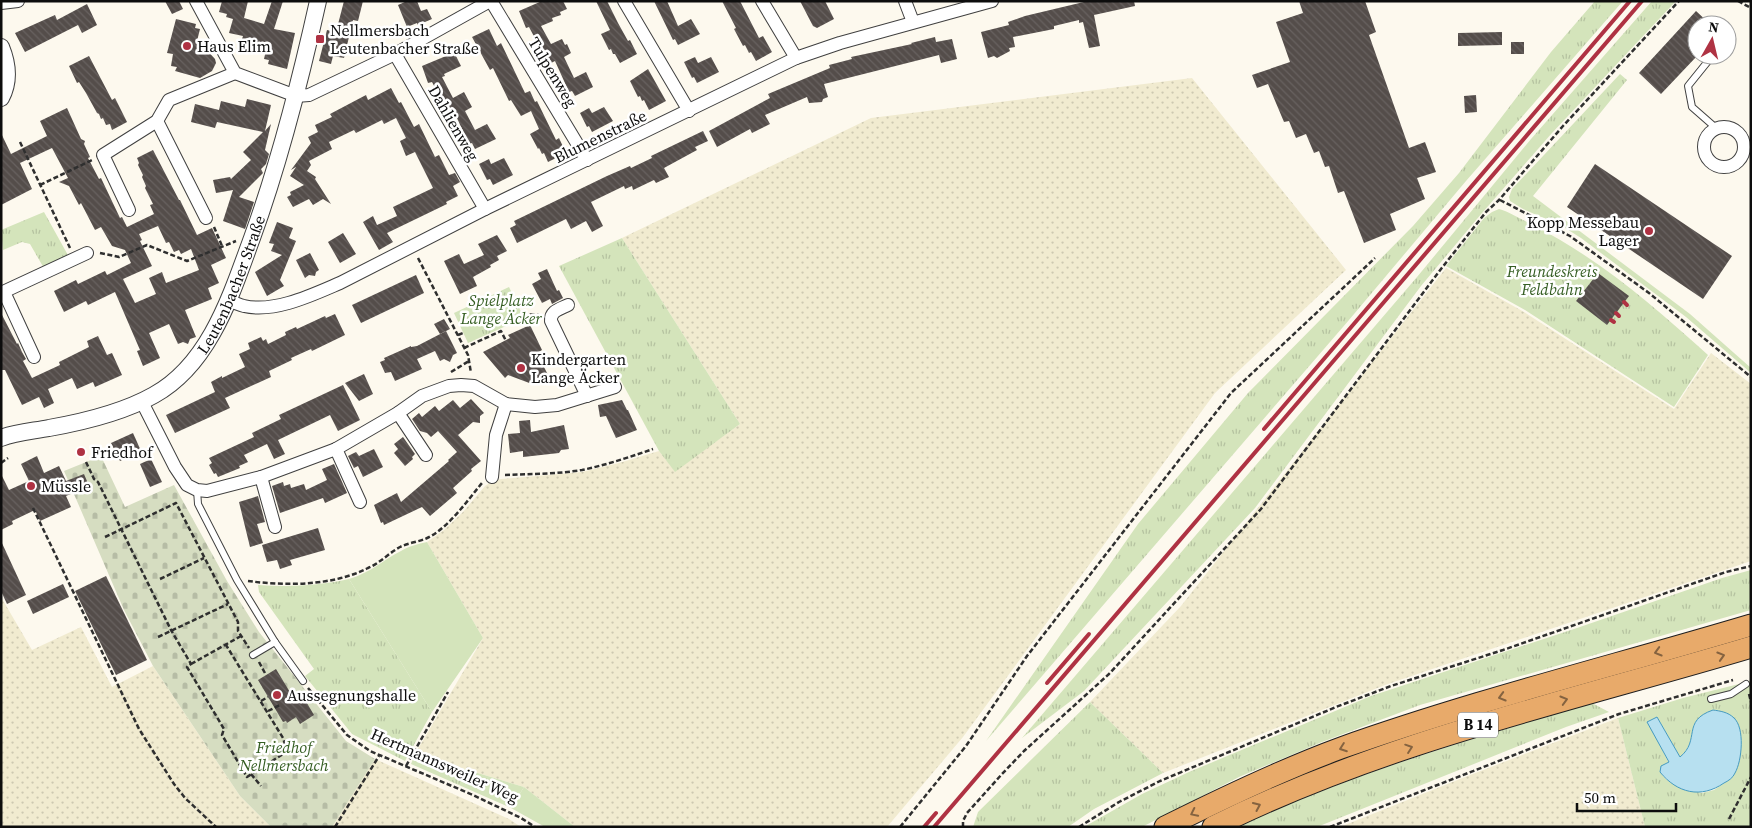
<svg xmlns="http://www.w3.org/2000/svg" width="1752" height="828" viewBox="0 0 1752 828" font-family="'Source Serif 4',serif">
<defs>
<pattern id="farmland-dots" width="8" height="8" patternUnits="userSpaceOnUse" patternTransform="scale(1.25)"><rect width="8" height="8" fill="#f1ebd0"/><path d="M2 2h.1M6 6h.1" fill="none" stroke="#cdc8b1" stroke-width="1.8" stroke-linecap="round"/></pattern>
<pattern id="grass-tufts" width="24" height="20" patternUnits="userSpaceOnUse" patternTransform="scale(1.25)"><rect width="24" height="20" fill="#d4e4bb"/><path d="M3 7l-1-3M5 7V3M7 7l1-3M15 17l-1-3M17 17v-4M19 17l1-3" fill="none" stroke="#b5c2a0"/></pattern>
<pattern id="cemetery-stones" width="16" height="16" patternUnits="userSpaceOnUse" patternTransform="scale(1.25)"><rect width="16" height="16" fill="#d6ddc1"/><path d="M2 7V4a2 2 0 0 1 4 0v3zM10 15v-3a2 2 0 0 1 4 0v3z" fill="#b6bca5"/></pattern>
<pattern id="building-back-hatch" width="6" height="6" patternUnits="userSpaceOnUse" patternTransform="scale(1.25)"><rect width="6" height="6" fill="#544d4a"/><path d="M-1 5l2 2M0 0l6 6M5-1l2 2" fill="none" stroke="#686260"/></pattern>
</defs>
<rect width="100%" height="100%" fill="#fdf9ee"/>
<g fill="url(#farmland-dots)">
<polygon points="1192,78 1346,270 1215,393 963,737 887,827 575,827 524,787 415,754 483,638 427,542 444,530 463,512 485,486 491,482 501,479 582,472 619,463 659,451 675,471 740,424 622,238 871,118"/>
<polygon points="1446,268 1524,312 1674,409 1711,353 1751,384 1751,561 1385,685 1163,773 1090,702 1181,606"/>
<polygon points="1,597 32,650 81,627 112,687 153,666 240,796 271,827 1,827"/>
<polygon points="1618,718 1645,827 1340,827 1460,779"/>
<polygon points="375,759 509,819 521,827 332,827"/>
</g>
<g fill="url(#grass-tufts)" fill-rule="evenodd">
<polygon points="1595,1 1623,1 1466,181 1349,320 986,741 1138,524 1248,393 1413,226 1459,173 1551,52"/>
<polygon points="1652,1 1676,1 1552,133 1482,213 1421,286 1255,508 1084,691 1022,738 1417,277 1531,139"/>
<polygon points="1620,74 1627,80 1533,196 1690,314 1751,368 1751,373 1686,317 1581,238 1562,226 1523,209 1510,201 1509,197 1512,189"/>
<path d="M1499,209C1510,212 1522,220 1533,225C1598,258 1654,306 1708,355L1674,407L1525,310L1446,266L1484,218L1492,212Z"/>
<polygon points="44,212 69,257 45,270 30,244 22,242 3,250 1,230"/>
<polygon points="622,238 740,424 675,472 659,451 559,266"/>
<polygon points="509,287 524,318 468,343 454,313"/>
<polygon points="1751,570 1751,610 1420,705 1322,742 1239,777 1142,827 1084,827 1142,794 1189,772 1371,696 1577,628 1722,578"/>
<path d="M349,579L432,712L405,761L352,734L305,676L314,669L259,592L258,585C289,587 318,586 349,579Z"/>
<path d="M1751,681V827H1645L1618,718L1683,698ZM1657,717L1680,757C1690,749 1692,737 1694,724L1740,757L1735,773L1730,779L1714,790L1702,793L1675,785L1666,779L1660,772L1666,763H1669L1648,722Z"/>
<polygon points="1090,702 1163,773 1094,809 1068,827 973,827 978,812"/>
<path d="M1592,703L1609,712L1566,727L1317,827H1238C1352,773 1471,739 1592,703Z"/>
<polygon points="415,754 524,787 511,808 411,764"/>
</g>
<polygon fill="url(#cemetery-stones)" points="101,456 125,507 174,485 227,581 259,632 346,741 375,759 332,827 271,827 240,796 153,666 124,610 64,471"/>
<g fill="#d4e4bb">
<path d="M427,542L483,638L432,712L349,579C370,573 383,560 401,551C409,546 418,544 427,542Z"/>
<polygon points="524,787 575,827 545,827 511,808"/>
</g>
<path fill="#b7e0f0" stroke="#459ac0" d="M1713,710C1720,711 1728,712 1734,718C1745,728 1742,761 1735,773C1733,778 1728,781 1724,783C1701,799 1677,793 1660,772L1661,766L1669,762L1647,722L1657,717L1680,757C1701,740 1681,721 1713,710Z"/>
<g fill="url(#building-back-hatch)" fill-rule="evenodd">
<polygon points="165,1 179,1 183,9 172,14"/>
<polygon points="222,1 248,1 244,18 264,24 272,1 283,1 274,29 295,33 287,69 268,64 269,60 264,59 267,46 242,39 243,36 229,33 233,19 226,17 227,14 219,12"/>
<polygon points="344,1 363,1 358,21 353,20 344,58 333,56 331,64 319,61 327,30 336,32"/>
<polygon points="407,1 417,1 421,11 427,9 432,19 418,25 417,23 407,27 398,5"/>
<polygon points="542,1 563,1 567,9 560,12 561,15 552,18 553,21 541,26 551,44 562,39 565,45 567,44 571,53 564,57 574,78 586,72 593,87 575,96 572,91 569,92 555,61 551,63 548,58 546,59 529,27 526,28 519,11"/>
<polygon points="596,1 607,1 618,23 628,41 630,40 637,54 620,63 615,54 613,54 611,49 609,50 601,34 610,30"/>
<polygon points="654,1 667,1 678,26 691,19 700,34 678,45 675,39 673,40"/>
<polygon points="722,1 740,1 759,38 763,36 772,52 756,61 751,52 749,53 745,45 743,46 734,29 736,28"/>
<polygon points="800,1 825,1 834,19 817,28 813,26"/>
<polygon points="1088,1 1134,1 1135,6 1094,15 1100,46 1089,48 1083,22 1079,23 1079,20 1054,26 1054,29 1013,37 1015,47 1009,48 1010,51 997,58 994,56 988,58 981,32 1009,25 1008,22 1025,16"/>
<polygon points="1299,1 1365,1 1376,32 1369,35 1409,148 1425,142 1436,172 1417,178 1425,199 1390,214 1396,230 1364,243 1344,191 1338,193 1329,166 1325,167 1319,151 1314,153 1306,134 1296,138 1289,121 1284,122 1268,84 1257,88 1252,75 1290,62 1276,22 1303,13"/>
<polygon points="87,4 97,25 82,33 78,25 25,52 15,33 55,15 57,20"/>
<polygon points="1696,11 1711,25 1697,25 1697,56 1661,94 1639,73"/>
<polygon points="176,19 196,24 195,28 200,29 197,41 205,43 204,47 215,59 216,63 212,71 200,78 175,71 177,67 171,66 173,54 167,53"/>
<polygon points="489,29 497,46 501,43 525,93 530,91 535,102 537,101 556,140 559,138 566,153 548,162 544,153 542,154 539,148 538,149 530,134 539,129 531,111 521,116 511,100 509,101 493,68 490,70 472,37"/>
<polygon points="1502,32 1502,45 1458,46 1458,33"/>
<polygon points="935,37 936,42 952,39 957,59 941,63 939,55 824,84 828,97 823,99 822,102 809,103 807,97 765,115 770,124 752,133 750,129 717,147 709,131 770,98 768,94 830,68 829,65 852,59 851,57 912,44 911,43"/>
<rect x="1511" y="42" width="13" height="12"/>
<polygon points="453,50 461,66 444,74 445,76 442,77 453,98 464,92 472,107 465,111 475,130 487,124 496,139 475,149 472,143 469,144 456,116 453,117 450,111 448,112 432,82 428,83 422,66 446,56"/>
<polygon points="89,56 112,100 115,98 127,122 112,130 110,124 106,125 103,118 101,119 99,114 97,113 86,93 79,82 77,83 69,66"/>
<polygon points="695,57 698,63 711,57 719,72 697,83 694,77 692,78 684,62"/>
<polygon points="648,69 666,101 649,110 644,100 642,101 640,96 638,97 630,81"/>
<polygon points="391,88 399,103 401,102 414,127 419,124 435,157 439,155 449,175 455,173 460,182 453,186 458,196 446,202 447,204 387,233 393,242 379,250 363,222 373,216 377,225 397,216 393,207 433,188 415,152 406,156 400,141 406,138 396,118 384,124 382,120 356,133 354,130 329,142 332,149 309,161 311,165 307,171 316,177 315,179 331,204 323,199 313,205 309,199 293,207 287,197 291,195 290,192 304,185 290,176 296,167 291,170 311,143 308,137 318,132 315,125 332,117 330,114 366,95 368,100"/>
<polygon points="1476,95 1477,112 1465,113 1464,96"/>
<polygon points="247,99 271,105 265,131 271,124 265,150 269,154 266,164 261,169 263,173 239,197 254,202 245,229 223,221 233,190 216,193 213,180 230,177 231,179 251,160 243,152 263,132 217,122 215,128 191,122 195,104 219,110 221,101 245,107"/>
<polygon points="604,107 613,121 592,132 589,126 587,127 580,113 589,108 592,113"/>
<path d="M67,108L81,139L85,141L84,144L90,157L88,158L99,179L101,178L120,218L122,217L127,227L154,214L150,205L153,204L145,188L146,186L142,177L143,175L138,165L139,163L137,158L153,150L179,200H180L197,235L212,228L226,258L211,265L219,283L208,288L212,299L185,310L196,337L190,339L188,344L183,342L178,344L169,324L149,333L160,358L143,366L137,351L140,350L115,292L88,305L86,301L64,312L54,291L76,280L78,284L105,271L107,275L131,263L125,250L112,246L101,227L95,230L81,203L79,205L69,186L59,182L68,178L52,148L20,163L32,189L1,205V133L11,154L47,136L40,121ZM158,226L166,243L169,242L174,252L179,250L181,254L191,249L199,270L166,283L162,272L149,278L156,294L135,303L123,279L152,266L140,241L142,240L139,234Z"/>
<polygon points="703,131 708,141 695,147 697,150 664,168 669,177 656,183 654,180 633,190 632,186 625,189 624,186 591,202 603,226 592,232 586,221 571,229 566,219 517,243 510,228 516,225 514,221 607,176 630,166 631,168 652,158 651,156"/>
<polygon points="504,158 513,175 493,185 490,179 487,180 479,164 489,159 491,164"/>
<polygon points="1595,164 1732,256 1703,299 1567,207"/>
<polygon points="277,222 293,228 289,238 296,241 280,280 284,286 267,296 255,272 282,255 271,251 274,244 269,243"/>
<polygon points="343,233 356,254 340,263 328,242"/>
<polygon points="497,235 507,251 497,256 499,260 490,265 491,267 473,277 477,286 460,294 444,261 459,254 464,264 484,255 478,244"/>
<polygon points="310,253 319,270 316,272 315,276 309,275 305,278 296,260"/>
<polygon points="547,269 557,291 559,290 563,298 552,304 550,299 542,303 532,284 541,279 538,273"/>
<polygon points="1598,273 1629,296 1607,325 1576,301"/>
<polygon points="416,275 424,293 361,323 352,305"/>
<polygon points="1,313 17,344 18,343 22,352 26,359 23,361 32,378 60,365 59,362 89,347 87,341 98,336 107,355 112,353 122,375 95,387 93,382 77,389 72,378 48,389 54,403 44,408 39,397 22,405 5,370 1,370"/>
<polygon points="335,314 345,335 312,351 311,349 291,358 292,360 269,371 271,377 225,398 230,408 175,433 166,415 215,392 211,382 222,376 222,378 245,367 239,354 250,349 248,343 261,337 263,341 266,339 268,344 286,335 285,332 296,327 297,329 325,316 326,318"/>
<polygon points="444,319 450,329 440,334 434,324"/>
<polygon points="530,325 542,350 537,353 548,375 532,380 532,384 508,375 505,378 483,352 510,338 508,335"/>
<polygon points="446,331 457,353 453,355 450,362 444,359 440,361 435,351 417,359 422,369 395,381 391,372 385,373 380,362 385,360 384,358 411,346 411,347 417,346"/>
<polygon points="364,374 373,394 359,401 345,383"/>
<polygon points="343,385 360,420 338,431 330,415 278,440 285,454 274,459 267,444 244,455 248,462 239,466 240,468 218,477 216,473 214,474 209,465 212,463 209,458 254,437 252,433 281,419 279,415"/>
<polygon points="471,399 484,413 480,416 480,423 473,422 458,435 481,461 471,469 472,471 453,488 457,493 430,516 422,507 384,525 383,522 381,523 374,505 397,493 401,502 449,461 448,460 457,452 438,431 431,437 427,433 420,431 412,419 419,413 422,417 435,406 439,411 453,400 460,408"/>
<polygon points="622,400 627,410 628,410 637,430 616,438 606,416 600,417 598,405"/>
<polygon points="530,420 531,432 564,425 569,449 561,450 559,453 523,457 523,451 510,453 508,434 520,433 519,421"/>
<polygon points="133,433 141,451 120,461 111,443"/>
<polygon points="403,437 415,454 412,457 413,459 405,466 394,453 398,449 394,444"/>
<polygon points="374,449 383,467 363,477 358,466 354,468 348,456 356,452 359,456"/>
<polygon points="37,456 44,473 59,466 66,481 84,474 89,486 66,496 71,507 40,521 35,510 12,521 13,524 1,530 1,474 9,490 29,481 21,464"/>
<polygon points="151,459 162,482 150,487 140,464"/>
<polygon points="334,464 347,493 325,503 323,498 280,513 272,486 283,482 284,486 290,484 291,488 304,484 306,490 327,480 322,469"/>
<polygon points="258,496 265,522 257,524 263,543 250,547 239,502"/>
<polygon points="318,528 325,550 290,560 292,565 280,569 277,560 267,562 262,545"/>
<polygon points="1,541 26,595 7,604 1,591"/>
<polygon points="106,576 147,660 116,675 75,591"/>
<polygon points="63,584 69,597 33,614 27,601"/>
<polygon points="276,669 291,694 294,697 301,693 314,715 300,724 296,717 287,723 286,721 283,722 258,680"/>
</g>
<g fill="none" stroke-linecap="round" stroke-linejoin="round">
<defs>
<g id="service">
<polyline points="1713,55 1688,86 1692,107 1716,128"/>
<polyline points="197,490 198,504 237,580 275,642 303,681"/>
<polyline points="253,655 275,642"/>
<polyline points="1711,699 1731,694 1746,684"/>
</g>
<g id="minor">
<polyline points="196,1 235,73 296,96 309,95 395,54 490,1"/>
<polyline points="491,1 587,160"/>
<polyline points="624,1 689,111"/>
<polyline points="762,1 796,58"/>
<polyline points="905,1 913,22"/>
<polyline points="1,3 18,1"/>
<polyline points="395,54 485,209"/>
<polyline points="157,121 206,218"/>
<circle cx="1724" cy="147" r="20"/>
<polyline points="129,210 103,155 157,121 169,100 235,73"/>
<polyline points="4,292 34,357"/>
<polyline points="1,293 87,253"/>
<path d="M229,301C234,302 239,305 244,306C275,313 312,295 340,283L485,209L796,58L840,43L992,1"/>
<path d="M568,305C560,309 550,311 551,321L587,396"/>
<polyline points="142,402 175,467 187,485 197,490 207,491 261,477 336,449 398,413 422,396 449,386 461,385 474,386 506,404 535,407 557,405 615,387"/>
<polyline points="398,413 426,455"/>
<polyline points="336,449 360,502"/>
<polyline points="261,477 275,527"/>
<polyline points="492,477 496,435 506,404"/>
</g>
<g id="tertiary">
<path d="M1,47C8,64 10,81 1,98"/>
<path id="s1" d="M1,438C16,432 34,431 49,428C83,422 124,412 154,395C210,364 231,295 252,238C280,161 300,82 318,1"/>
</g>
<g id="trunk">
<path d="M1165,827C1223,798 1281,770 1341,748C1476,700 1614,666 1751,625"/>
<path d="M1213,827C1383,742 1570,701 1751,647"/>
</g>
</defs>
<use href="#service" stroke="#404040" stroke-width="8"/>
<use href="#minor" stroke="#404040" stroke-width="14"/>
<use href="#tertiary" stroke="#404040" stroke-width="18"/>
<use href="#trunk" stroke="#1e1e1e" stroke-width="23"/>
<g stroke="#2f2f2f" stroke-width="2.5" stroke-dasharray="5 2.5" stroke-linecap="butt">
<polyline points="1738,1 1751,8"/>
<polyline points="20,142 70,248"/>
<polyline points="40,185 92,160"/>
<polyline points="1500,200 1570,236 1649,293 1751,377"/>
<polyline points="214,227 222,246"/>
<polyline points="100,253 119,257 147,245 187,261 236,241"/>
<polyline points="418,258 468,355 471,373"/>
<polyline points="522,314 539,315"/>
<polyline points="458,335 463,333"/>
<polyline points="464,348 501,331 506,341"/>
<polyline points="451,372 469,361"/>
<polyline points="86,462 94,479 98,482 171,630 191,664 187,667 224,729 222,735 247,777 283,754 285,744 283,738 226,645"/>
<polyline points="1,463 8,458"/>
<path d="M505,475C531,474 557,474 582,470C606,465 630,457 653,449"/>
<polyline points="33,508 139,729 174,784 185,798 216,827"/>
<polyline points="105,537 176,503 238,622 238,631 249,648"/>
<polyline points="160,579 204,558"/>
<path d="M248,581C286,586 333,586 368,568C380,563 389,553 400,547C408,543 417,542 425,539C447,530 467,501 482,483"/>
<polyline points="158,637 228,604"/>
<polyline points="259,662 266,675"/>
<polyline points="191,664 241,636"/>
<polyline points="308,688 347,735 370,751 473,795 521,818 535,827"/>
<polyline points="1749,694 1751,702"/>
<polyline points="261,701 268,697"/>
<polyline points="268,711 280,705"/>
<polyline points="406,766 448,692"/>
<polyline points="251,774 261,786"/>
<polyline points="1729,819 1751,777"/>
<polyline points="335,827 379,756"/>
<polyline points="900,827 966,746 1027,656 1231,393 1375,258"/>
<polyline points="963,827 963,821 967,813 1002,774 1024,751 1109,674 1261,509 1441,269 1486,212 1499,200 1563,126 1679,1"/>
<polyline points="1079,827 1119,802 1160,781 1336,707 1391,686 1503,650 1726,572 1751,566"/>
<polyline points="1330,827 1619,714 1733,680"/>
</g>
<use href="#service" stroke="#fff" stroke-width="6"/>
<use href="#minor" stroke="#fff" stroke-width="12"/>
<use href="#tertiary" stroke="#fff" stroke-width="16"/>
<use href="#trunk" stroke="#e8aa6a" stroke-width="21"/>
<g stroke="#af3243" stroke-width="4">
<polyline points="1624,302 1627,305"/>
<polyline points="1616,313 1619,316"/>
<polyline points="1611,320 1614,322"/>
<polyline points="1264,429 1630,1"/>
<polyline points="1047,683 1089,634"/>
<polyline points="924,827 936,813"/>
<polyline points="934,827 1642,1"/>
</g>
</g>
<defs><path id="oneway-chevron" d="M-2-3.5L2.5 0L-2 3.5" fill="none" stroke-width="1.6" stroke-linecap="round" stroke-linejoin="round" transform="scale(1.25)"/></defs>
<g stroke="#856340">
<use href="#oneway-chevron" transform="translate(1658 652) rotate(164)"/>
<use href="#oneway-chevron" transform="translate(1721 656) rotate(-17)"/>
<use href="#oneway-chevron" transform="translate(1502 697) rotate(164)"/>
<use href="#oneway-chevron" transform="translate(1564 700) rotate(-16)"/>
<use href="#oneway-chevron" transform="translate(1343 748) rotate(160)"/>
<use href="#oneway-chevron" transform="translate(1409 748) rotate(-19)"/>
<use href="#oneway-chevron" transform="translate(1257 806) rotate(-24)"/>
<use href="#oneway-chevron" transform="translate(1194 813) rotate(154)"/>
</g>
<g fill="#af3243" stroke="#fff" stroke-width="2">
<rect x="315" y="34" width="10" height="10" rx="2.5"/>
<circle cx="187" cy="46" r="5"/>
<circle cx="1649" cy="231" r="5"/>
<circle cx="521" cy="368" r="5"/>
<circle cx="81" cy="452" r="5"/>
<circle cx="31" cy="486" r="5"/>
<circle cx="277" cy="695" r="5"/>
</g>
<g text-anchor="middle" stroke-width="5" stroke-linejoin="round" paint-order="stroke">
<rect fill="#fff" stroke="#565656" stroke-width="1" x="1458" y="712.5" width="40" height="25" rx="4"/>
<g font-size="15" font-weight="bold" fill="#0d0d0d">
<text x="1478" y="730">B 14</text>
</g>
<g font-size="16" fill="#0d0d0d" stroke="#fff" text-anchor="start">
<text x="330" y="36">Nellmersbach<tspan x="330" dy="18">Leutenbacher Straße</tspan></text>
<text x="197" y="52">Haus Elim</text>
<text x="1639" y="228" text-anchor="end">Kopp Messebau<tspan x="1639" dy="18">Lager</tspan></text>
<text x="531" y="365">Kindergarten<tspan x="531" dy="18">Lange Äcker</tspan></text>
<text x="91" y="458">Friedhof</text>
<text x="41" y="492">Müssle</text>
<text x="287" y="701">Aussegnungshalle</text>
</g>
<g font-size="16" fill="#0d0d0d" stroke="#fff">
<text transform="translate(553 72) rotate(59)" y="6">Tulpenweg</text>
<text transform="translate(454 123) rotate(60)" y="6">Dahlienweg</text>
<text transform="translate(600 136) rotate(-26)" y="6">Blumenstraße</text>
<text dy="6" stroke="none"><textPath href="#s1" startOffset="298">Leutenbacher Straße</textPath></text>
<text transform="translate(445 765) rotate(24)" y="6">Hertmannsweiler Weg</text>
</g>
<g font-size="16" font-style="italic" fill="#355e23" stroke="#fff">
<text x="1552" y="277">Freundeskreis<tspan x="1552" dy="18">Feldbahn</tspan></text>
<text x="501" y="306">Spielplatz<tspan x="501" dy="18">Lange Äcker</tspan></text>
<text x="284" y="753">Friedhof<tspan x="284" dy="18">Nellmersbach</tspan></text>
</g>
</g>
<rect width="1752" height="828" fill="none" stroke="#0d0d0d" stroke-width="5"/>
<g transform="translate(1712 40) rotate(8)"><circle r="24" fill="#ffffff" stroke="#9e9e9e"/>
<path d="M0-4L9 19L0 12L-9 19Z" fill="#af3243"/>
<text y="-8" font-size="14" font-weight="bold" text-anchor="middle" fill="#0d0d0d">N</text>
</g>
<path d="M1577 803v8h99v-8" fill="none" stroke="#0d0d0d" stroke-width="2.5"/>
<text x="1584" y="803" font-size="15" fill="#0d0d0d" stroke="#ffffff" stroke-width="4" paint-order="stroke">50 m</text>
</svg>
